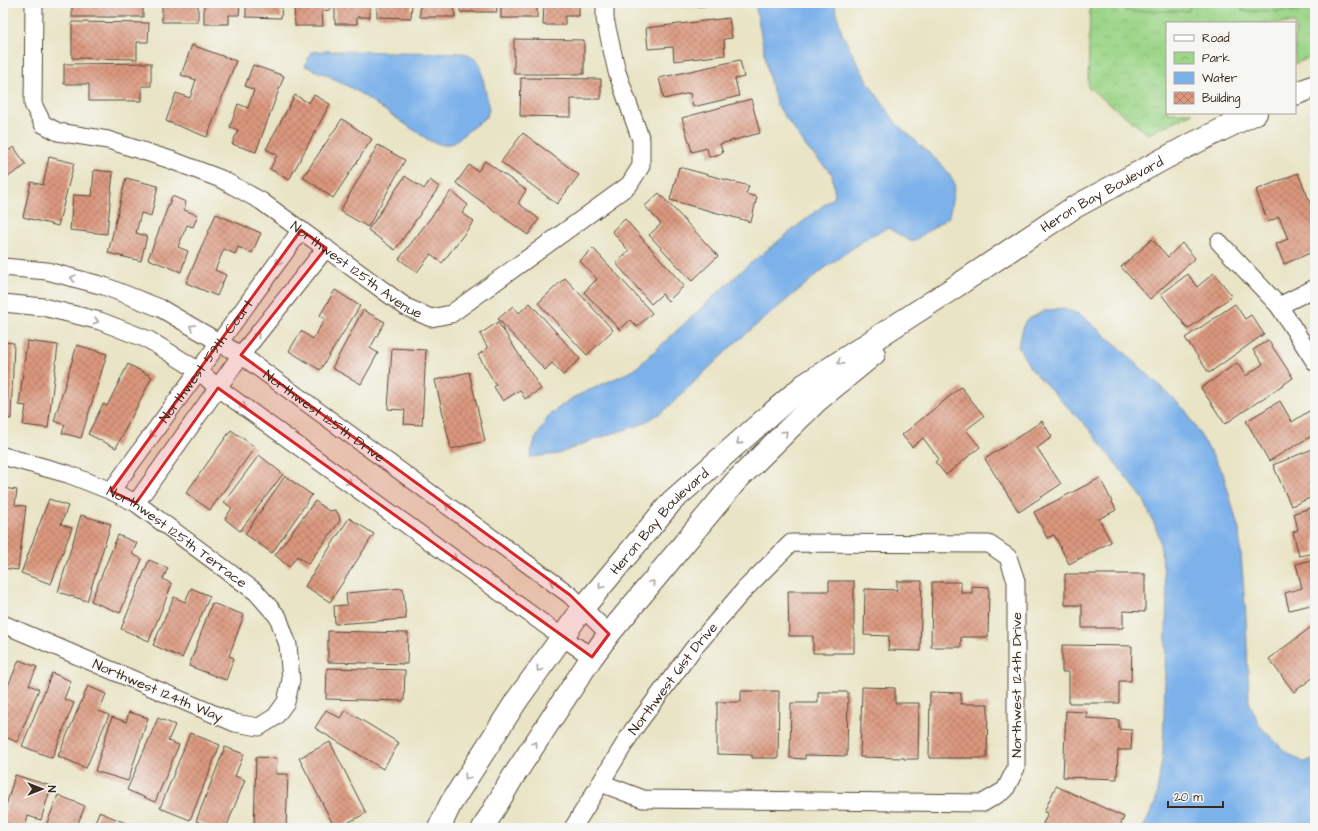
<svg xmlns="http://www.w3.org/2000/svg" width="1318" height="831" viewBox="0 0 1318 831" font-family="'Architects Daughter',sans-serif">
<defs>
<pattern id="park-crowns" width="20" height="18" patternUnits="userSpaceOnUse"><rect width="20" height="18" fill="#9dd689"/><path d="M2 6a3 3 0 1 1 6 0M12 15a3 3 0 1 1 6 0" fill="none" stroke="#88b876"/></pattern>
<pattern id="building-cross-hatch" width="8" height="8" patternUnits="userSpaceOnUse"><rect width="8" height="8" fill="#db977e"/><path d="M0 0l8 8M0 8l8-8" fill="none" stroke="#b37b67"/></pattern>
</defs>
<rect width="100%" height="100%" fill="#f6f6f2"/>
<filter id="ink" filterUnits="userSpaceOnUse"><feTurbulence type="fractalNoise" baseFrequency=".025" numOctaves="2"/><feDisplacementMap in="SourceGraphic" scale="8" xChannelSelector="R" yChannelSelector="G"/><feConvolveMatrix kernelMatrix="1 2 1 2 8 2 1 2 1" color-interpolation-filters="sRGB"/></filter>
<filter id="wash" filterUnits="userSpaceOnUse"><feTurbulence type="fractalNoise" baseFrequency=".012" numOctaves="4" result="noise"/><feDisplacementMap in="SourceGraphic" scale="16" xChannelSelector="R" yChannelSelector="G"/><feGaussianBlur stdDeviation="0.9" result="paint"/><feColorMatrix in="noise" values="0 0 0 0 0 0 0 0 0 0 0 0 0 0 0 0 0 1.4 0 .05"/><feComposite in="paint" operator="in"/></filter>
<g filter="url(#wash)">
<rect width="100%" height="100%" fill="#e9e4c5"/>
<polygon fill="url(#park-crowns)" stroke="#6c8054" points="1090,3 1315,3 1315,55 1295,64 1295,23 1167,23 1167,113 1193,113 1148,134 1088,87"/>
<g fill="#9dd689" stroke="#6c8054">
<rect x="1125" y="3" width="64" height="8"/>
<rect x="1242" y="3" width="64" height="8"/>
</g>
<g fill="#7cb1ea" stroke="#5c6e84">
<polygon points="755,3 834,3 842,34 867,81 896,123 944,167 955,184 949,217 912,242 888,228 868,237 825,268 735,343 664,411 642,424 593,440 558,454 530,457 535,440 549,415 574,397 634,370 747,266 835,196 832,174 807,148 777,105 769,77"/>
<polygon points="326,51 464,53 476,59 480,64 489,109 487,116 453,143 443,145 430,141 355,90 329,76 305,66 311,52"/>
<polygon points="1063,308 1081,315 1119,347 1186,411 1223,473 1239,530 1246,618 1249,702 1260,726 1285,751 1303,762 1315,760 1315,828 1143,828 1155,804 1163,754 1167,595 1159,536 1144,500 1089,429 1031,369 1018,346 1025,321 1044,311"/>
</g>
<g id="blocks">
<g fill="url(#building-cross-hatch)">
<polygon points="3,3 5,3 4,21 3,21"/>
<rect x="72" y="3" width="71" height="14"/>
<rect x="162" y="3" width="36" height="19"/>
<polygon points="204,3 240,3 239,15 229,15 229,24 204,24"/>
<polygon points="246,3 282,3 281,18 246,17"/>
<polygon points="294,3 330,3 330,10 322,11 323,26 295,26"/>
<polygon points="335,3 370,3 370,17 357,17 357,24 335,24"/>
<polygon points="377,3 412,3 411,18 377,17"/>
<polygon points="420,3 454,3 455,17 420,17"/>
<polygon points="460,3 496,3 497,12 460,12"/>
<rect x="501" y="3" width="36" height="15"/>
<polygon points="544,3 579,3 579,16 565,16 565,25 543,25"/>
<polygon points="664,3 716,3 716,6 664,7"/>
<polygon points="729,18 732,38 724,39 725,55 674,61 673,47 648,49 646,28"/>
<polygon points="72,22 149,23 148,42 137,42 137,59 72,58"/>
<polygon points="514,39 584,40 584,74 514,74"/>
<polygon points="192,45 236,61 207,137 166,121 176,93 190,98 196,80 181,75"/>
<polygon points="740,60 744,77 735,79 739,96 693,107 690,93 664,99 659,78"/>
<polygon points="151,63 151,86 142,86 142,101 89,101 89,84 64,84 64,64"/>
<polygon points="253,65 284,76 256,152 232,144 238,130 230,127 238,104 248,108 254,90 245,86"/>
<polygon points="521,78 601,79 601,99 571,99 571,117 520,116"/>
<polygon points="3,95 6,95 5,124 3,124"/>
<polygon points="295,95 309,103 314,95 330,104 289,180 270,169 277,155 266,149"/>
<polygon points="751,99 760,133 720,144 723,153 709,157 707,148 692,152 682,118"/>
<polygon points="342,119 372,139 333,198 303,177"/>
<polygon points="523,133 579,175 557,204 501,162"/>
<polygon points="378,145 405,160 368,227 340,211"/>
<polygon points="14,147 26,165 3,180 3,154"/>
<polygon points="49,157 74,163 58,226 23,217 31,182 43,185"/>
<polygon points="485,161 526,190 518,203 539,219 528,235 456,183 469,165 478,171"/>
<polygon points="679,167 749,186 746,194 757,197 751,222 670,200"/>
<polygon points="94,170 113,172 107,234 70,230 73,195 92,196"/>
<polygon points="1298,173 1315,214 1315,251 1284,264 1276,244 1288,239 1279,217 1268,222 1256,190"/>
<polygon points="405,176 424,189 430,180 439,187 395,250 368,230"/>
<polygon points="126,178 158,186 151,216 141,213 136,233 147,236 141,261 108,253"/>
<polygon points="451,191 468,205 462,213 474,221 442,263 431,254 417,272 399,259"/>
<polygon points="659,193 718,256 692,281 649,235 661,224 645,206"/>
<polygon points="172,196 186,202 184,210 198,215 193,227 187,225 178,247 188,251 181,272 148,259"/>
<polygon points="216,214 261,233 252,253 238,247 235,254 224,249 215,270 226,275 217,296 186,283"/>
<polygon points="625,219 684,286 668,301 662,294 651,304 616,263 629,251 612,231"/>
<polygon points="1152,239 1168,257 1182,243 1195,258 1150,299 1121,267"/>
<polygon points="593,248 652,313 637,327 630,320 620,330 584,292 597,279 580,261"/>
<polygon points="1214,273 1232,296 1188,329 1161,294 1188,274 1197,287"/>
<polygon points="565,278 613,330 587,355 538,303"/>
<polygon points="335,290 360,306 320,370 289,351 301,331 313,339 325,319 320,315"/>
<polygon points="530,303 580,359 563,375 552,363 545,370 498,319 513,306 519,313"/>
<polygon points="1235,304 1245,319 1251,315 1264,334 1209,373 1185,338"/>
<polygon points="363,310 385,322 370,348 378,353 361,384 332,368"/>
<polygon points="498,322 541,389 525,399 520,390 503,401 494,387 496,385 478,355 488,348 480,334"/>
<polygon points="1268,340 1293,378 1225,424 1201,388 1237,363 1246,376 1263,364 1253,350"/>
<polygon points="27,341 58,345 48,428 23,425 26,406 19,405"/>
<polygon points="3,342 14,343 11,419 3,418"/>
<polygon points="77,345 107,354 81,438 62,433 65,425 54,421"/>
<polygon points="392,348 426,350 422,425 404,424 405,410 388,409"/>
<polygon points="128,364 152,377 116,448 88,434 103,404 107,406"/>
<polygon points="469,372 485,441 451,449 435,380"/>
<polygon points="961,387 984,416 966,430 980,447 946,475 935,462 939,459 923,438 912,447 902,435"/>
<polygon points="1280,401 1292,422 1309,411 1315,421 1315,434 1269,461 1246,421"/>
<polygon points="1042,421 1052,437 1037,448 1061,484 1019,512 985,459"/>
<polygon points="231,430 255,447 210,510 186,493"/>
<polygon points="1315,448 1315,496 1291,506 1273,465"/>
<polygon points="259,455 283,474 240,531 225,519 232,508 224,502"/>
<polygon points="285,476 312,495 272,553 245,534"/>
<polygon points="1100,478 1116,510 1099,519 1111,542 1069,564 1054,535 1047,538 1034,512"/>
<polygon points="3,488 17,490 15,505 26,506 18,570 3,568"/>
<polygon points="49,499 68,506 61,524 72,528 51,584 21,573"/>
<polygon points="315,501 329,511 335,510 339,515 340,521 308,564 297,556 289,567 275,555"/>
<polygon points="1315,507 1315,553 1299,556 1293,532 1298,530 1294,513"/>
<polygon points="81,515 111,524 87,601 58,592"/>
<polygon points="349,518 374,534 330,602 305,586"/>
<polygon points="118,535 137,543 132,554 142,559 120,613 91,601"/>
<polygon points="1315,559 1315,604 1289,610 1285,593 1302,588 1296,564"/>
<polygon points="149,560 168,568 163,579 172,584 149,641 121,629"/>
<polygon points="1065,574 1145,574 1145,612 1123,611 1123,628 1082,628 1082,605 1065,605"/>
<polygon points="829,581 854,581 854,653 813,653 813,636 789,636 788,591 829,591"/>
<polygon points="897,581 922,581 920,651 888,650 889,636 864,635 865,589 897,590"/>
<polygon points="932,582 961,582 961,593 972,593 972,586 989,587 988,637 961,637 961,647 931,647"/>
<polygon points="191,588 210,596 182,658 153,645 174,597 185,602"/>
<polygon points="403,588 406,619 335,624 334,606 347,605 346,593"/>
<polygon points="212,603 244,615 229,656 234,658 226,680 189,666"/>
<polygon points="1315,624 1315,676 1294,692 1269,659"/>
<polygon points="328,631 408,633 407,664 328,662"/>
<polygon points="1062,645 1132,646 1131,681 1119,681 1119,703 1069,703 1069,672 1062,672"/>
<polygon points="19,660 37,667 29,685 39,689 17,742 3,736 3,698"/>
<polygon points="327,668 405,670 404,701 326,699"/>
<polygon points="52,673 71,681 64,699 74,703 52,758 22,746"/>
<polygon points="88,686 106,694 99,711 109,715 86,768 58,756"/>
<polygon points="862,687 895,688 895,703 919,703 918,759 904,759 904,758 860,757"/>
<polygon points="741,691 779,691 778,758 752,758 752,755 717,754 717,702 741,702"/>
<polygon points="818,692 848,692 847,756 805,755 805,759 790,758 791,703 818,703"/>
<polygon points="930,692 961,693 961,704 988,704 987,758 929,758"/>
<polygon points="326,710 340,718 345,710 399,743 383,769 315,728"/>
<polygon points="1066,711 1087,712 1086,718 1119,720 1119,729 1132,730 1131,750 1118,750 1117,779 1063,777"/>
<polygon points="129,712 148,718 128,781 95,771 112,717 126,722"/>
<polygon points="158,718 175,725 168,741 179,745 155,802 127,790"/>
<polygon points="190,733 220,745 190,820 160,808"/>
<polygon points="330,742 366,813 338,828 335,828 299,758"/>
<polygon points="225,747 244,754 235,776 245,780 226,828 214,828 196,821"/>
<polygon points="256,757 277,758 276,774 288,774 286,828 254,828"/>
<polygon points="15,775 51,786 41,820 28,816 25,828 3,828 3,816"/>
<polygon points="1056,786 1124,817 1119,828 1041,828 1048,813 1044,812"/>
<polygon points="58,795 85,806 76,828 45,828"/>
<polygon points="99,812 133,826 132,828 93,828"/>
</g>
</g>
</g>
<g filter="url(#ink)">
<use href="#blocks" fill-opacity="0" stroke="#554637" stroke-width="1"/>
<g fill="none" stroke-linecap="round" stroke-linejoin="round">
<defs>
<g id="street">
<path id="s1" d="M34,3L33,104L43,124L58,132L108,140L171,160L221,179L261,201L406,307L431,318L451,314L629,185L641,166V140L617,72L605,19V3"/>
<polyline points="1219,242 1279,306 1315,362"/>
<path id="s2" d="M3,267L47,271L104,286L160,308L241,355L570,595L609,634"/>
<polyline points="3,303 43,307 100,321 149,340 199,371 218,388 562,637 592,657"/>
<polyline points="1279,306 1315,288"/>
<path id="s3" d="M3,456L68,474L111,491L136,503L256,592L278,617L288,645L291,680L286,702L275,717L259,727L235,723L3,624"/>
<path id="s4" d="M111,491L301,230"/>
<polyline points="136,503 241,355 326,248"/>
<path id="s5" d="M573,828L633,730L693,649L745,589L791,543L989,544L1008,557L1016,581V768L1005,790L983,803L643,799L601,783"/>
</g>
<g id="secondary">
<polyline points="1295,94 1315,86"/>
<path id="s6" d="M439,828L451,803L517,700L583,608L672,501L804,385L955,287L1073,208L1184,148L1256,113"/>
<polyline points="483,828 513,777 592,657 609,634 735,482 817,401 874,354"/>
</g>
</defs>
<use href="#street" stroke="#554637" stroke-width="19"/>
<use href="#secondary" stroke="#554637" stroke-width="24"/>
<use href="#street" stroke="#fff" stroke-width="17"/>
<use href="#secondary" stroke="#fff" stroke-width="22"/>
</g>
<defs><path id="oneway-chevron" d="M-2-3.5L2.5 0L-2 3.5" fill="none" stroke-width="1.6" stroke-linecap="round" stroke-linejoin="round"/></defs>
<g stroke="#a79f9a">
<use href="#oneway-chevron" transform="translate(278 262) rotate(126)"/>
<use href="#oneway-chevron" transform="translate(73 278) rotate(-165)"/>
<use href="#oneway-chevron" transform="translate(96 321) rotate(16)"/>
<use href="#oneway-chevron" transform="translate(192 327) rotate(-149)"/>
<use href="#oneway-chevron" transform="translate(257 335) rotate(-52)"/>
<use href="#oneway-chevron" transform="translate(840 362) rotate(147)"/>
<use href="#oneway-chevron" transform="translate(243 406) rotate(36)"/>
<use href="#oneway-chevron" transform="translate(785 433) rotate(-45)"/>
<use href="#oneway-chevron" transform="translate(152 435) rotate(126)"/>
<use href="#oneway-chevron" transform="translate(739 442) rotate(139)"/>
<use href="#oneway-chevron" transform="translate(349 482) rotate(36)"/>
<use href="#oneway-chevron" transform="translate(448 506) rotate(-144)"/>
<use href="#oneway-chevron" transform="translate(454 558) rotate(36)"/>
<use href="#oneway-chevron" transform="translate(553 583) rotate(-144)"/>
<use href="#oneway-chevron" transform="translate(652 583) rotate(-50)"/>
<use href="#oneway-chevron" transform="translate(601 586) rotate(130)"/>
<use href="#oneway-chevron" transform="translate(539 669) rotate(126)"/>
<use href="#oneway-chevron" transform="translate(535 744) rotate(-56)"/>
<use href="#oneway-chevron" transform="translate(467 777) rotate(123)"/>
</g>
</g>
<path fill="#d62828" fill-opacity="0.2" stroke="#d62828" stroke-width="3" stroke-linejoin="round" d="M301,230L326,248L241,355L570,595L609,634L592,657L218,388L136,503L111,491Z"/>
<g text-anchor="middle" stroke-width="3" stroke-linejoin="round" paint-order="stroke">
<g font-size="14" fill="#3b2a1e" stroke="#f6f6f2">
<text dy="5" stroke="none"><textPath href="#s6" startOffset="932">Heron Bay Boulevard</textPath></text>
<text dy="5" stroke="none"><textPath href="#s1" startOffset="474">Northwest 125th Avenue</textPath></text>
<text dy="5" stroke="none"><textPath href="#s4" startOffset="161">Northwest 59th Court</textPath></text>
<text dy="5" stroke="none"><textPath href="#s2" startOffset="360">Northwest 125th Drive</textPath></text>
<text dy="5" stroke="none"><textPath href="#s6" startOffset="379">Heron Bay Boulevard</textPath></text>
<text dy="5" stroke="none"><textPath href="#s3" startOffset="194">Northwest 125th Terrace</textPath></text>
<text dy="5" stroke="none"><textPath href="#s5" startOffset="180">Northwest 61st Drive</textPath></text>
<text transform="translate(1016 685) rotate(-90)" y="5">Northwest 124th Drive</text>
<text transform="translate(158 690) rotate(23)" y="5">Northwest 124th Way</text>
</g>
</g>
<rect width="1318" height="831" fill="none" stroke="#f6f6f2" stroke-width="16"/>
<rect x="1166" y="22" width="130" height="92" fill="#f6f6f2" stroke="#aba49d"/>
<rect x="1174" y="35" width="20" height="6" fill="#ffffff" stroke="#aba49d"/>
<text x="1202" y="42" font-size="12" fill="#3b2a1e">Road</text>
<rect x="1174" y="52" width="20" height="12" fill="url(#park-crowns)" stroke="#aba49d"/>
<text x="1202" y="62" font-size="12" fill="#3b2a1e">Park</text>
<rect x="1174" y="72" width="20" height="12" fill="#7cb1ea" stroke="#aba49d"/>
<text x="1202" y="82" font-size="12" fill="#3b2a1e">Water</text>
<rect x="1174" y="92" width="20" height="12" fill="url(#building-cross-hatch)" stroke="#aba49d"/>
<text x="1202" y="102" font-size="12" fill="#3b2a1e">Building</text>
<g transform="translate(42 789) rotate(90)" stroke="#f6f6f2" stroke-width="3" paint-order="stroke">
<path d="M0-3L7 15L0 10L-7 15Z" fill="#3b2a1e"/>
<text y="-6" font-size="11" font-weight="bold" text-anchor="middle" fill="#3b2a1e">N</text>
</g>
<path d="M1168 801v6h55v-6" fill="none" stroke="#3b2a1e" stroke-width="2"/>
<text x="1174" y="801" font-size="12" fill="#3b2a1e" stroke="#f6f6f2" stroke-width="3" paint-order="stroke">20 m</text>
</svg>
